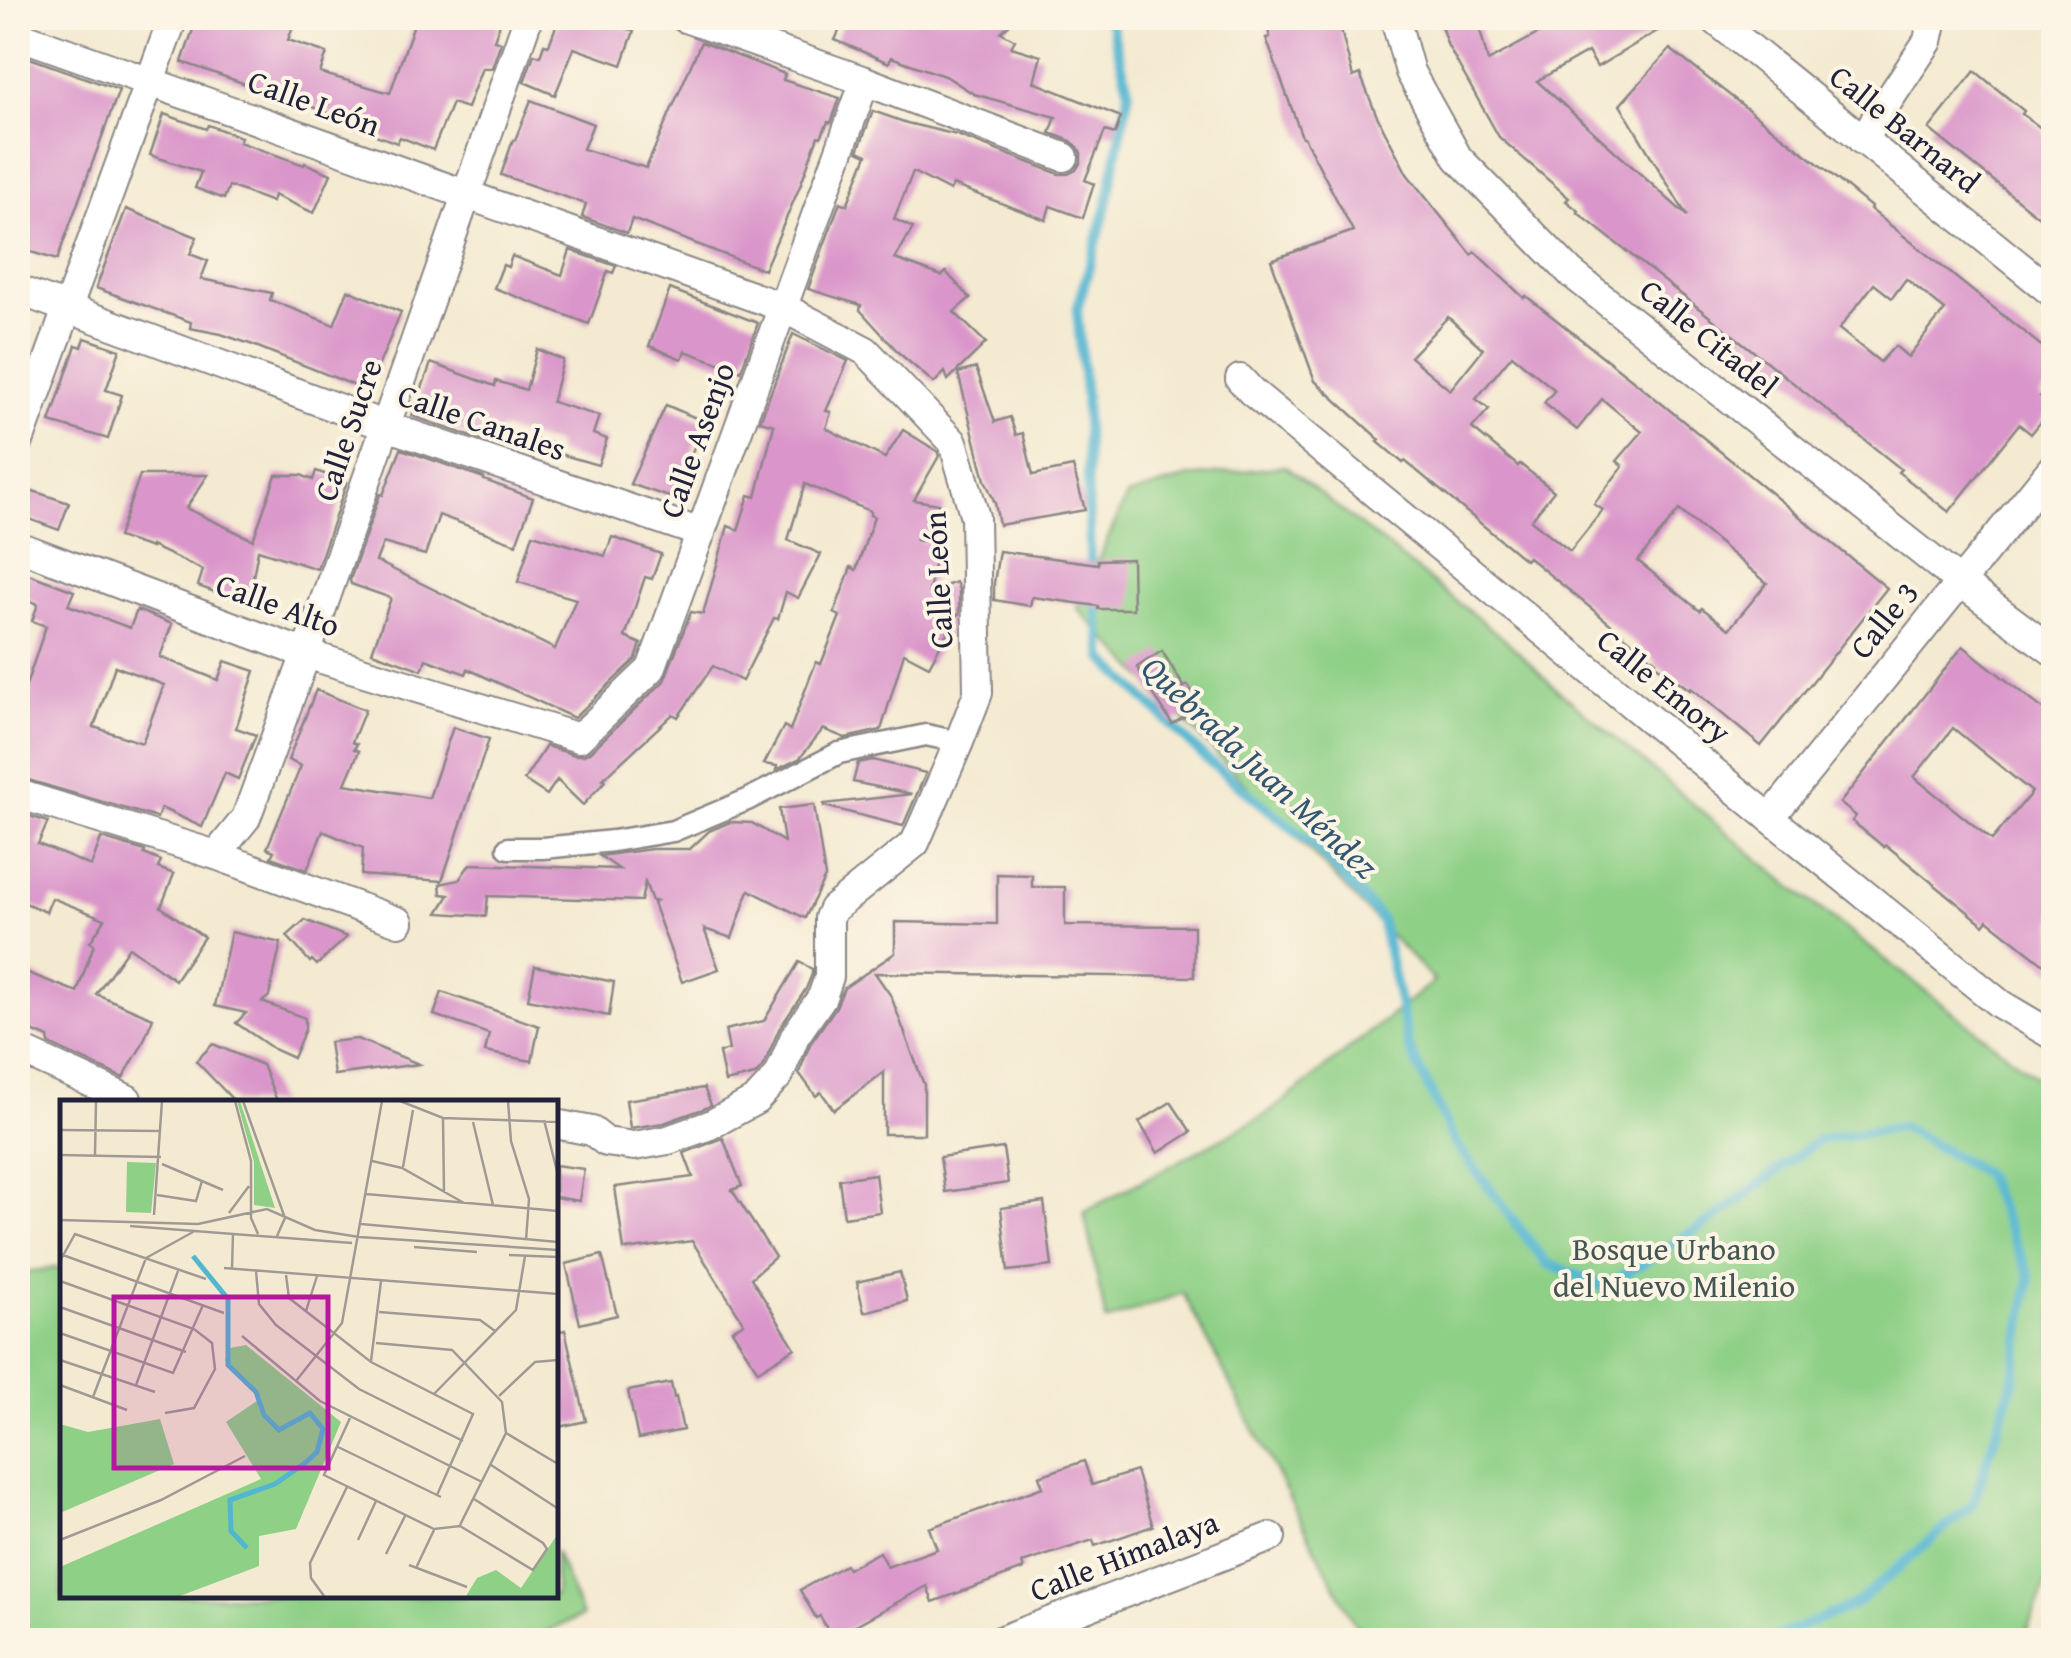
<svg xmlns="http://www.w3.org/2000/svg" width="2071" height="1658" viewBox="0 0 2071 1658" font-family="'Gentium Book Plus',serif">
<rect width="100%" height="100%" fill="#fcf5e5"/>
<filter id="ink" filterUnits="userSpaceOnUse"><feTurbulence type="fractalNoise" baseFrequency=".01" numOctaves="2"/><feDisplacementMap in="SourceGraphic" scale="20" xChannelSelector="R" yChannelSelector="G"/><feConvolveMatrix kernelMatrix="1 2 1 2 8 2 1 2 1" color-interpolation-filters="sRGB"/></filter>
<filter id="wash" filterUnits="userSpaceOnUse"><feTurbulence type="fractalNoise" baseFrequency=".0048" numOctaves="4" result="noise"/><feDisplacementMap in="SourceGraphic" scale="40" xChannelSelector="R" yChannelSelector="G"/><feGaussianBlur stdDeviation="2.25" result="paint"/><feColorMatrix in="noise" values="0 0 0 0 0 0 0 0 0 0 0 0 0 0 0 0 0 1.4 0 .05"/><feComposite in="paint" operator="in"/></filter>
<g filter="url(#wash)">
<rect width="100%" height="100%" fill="#f4ead1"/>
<g fill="#8fd087" stroke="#587961" stroke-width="2.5">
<polygon points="1285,466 1508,642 1551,684 1788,884 2053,1090 2053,1568 2023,1640 1363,1640 1183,1293 1106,1321 1084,1212 1269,1113 1434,981 1077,608 1127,496 1189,477"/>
<polygon points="62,1267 62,1596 555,1596 555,1551 582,1616 526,1640 18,1640 18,1273"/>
</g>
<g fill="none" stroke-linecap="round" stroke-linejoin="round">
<g stroke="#52b6d1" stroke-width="10">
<polyline points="1093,577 1090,557 1085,394 1077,310 1107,204 1129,92 1111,24 1106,18"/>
<polyline points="1095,593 1104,659 1205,758 1318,849 1381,919 1409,1048 1456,1144 1546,1263 1605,1287 1715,1218 1818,1140 1902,1127 1984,1173 2030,1276 2014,1378 1973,1504 1856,1604 1769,1640"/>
</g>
</g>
<g id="blocks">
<g fill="#da96ca" fill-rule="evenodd">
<polygon points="197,18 267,18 293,27 288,40 327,53 320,73 390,93 416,18 502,18 494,40 501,42 492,68 482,68 467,108 452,103 433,150 400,137 397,143 349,125 350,120 182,62"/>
<polygon points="559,18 598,18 634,31 622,65 574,48 555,95 524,82 534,54 540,56 544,44 549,45"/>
<polygon points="845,18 1016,18 1001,32 1015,40 1011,47 1041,56 1034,82 1121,117 1115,134 1105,131 1085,180 1094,184 1083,218 1050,206 1046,220 953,185 950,191 913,172 894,219 913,228 895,259 942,276 946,272 970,298 954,312 986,343 948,380 945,372 934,383 900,354 860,310 861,305 808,289 840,202 847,205 867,155 858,151 873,111 907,123 957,135 1059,174 1068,174 1076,170 1081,162 1081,153 1078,147 1071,141 1050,133 1056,117 974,94 947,77 891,57 889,63 835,40"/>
<path d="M1265,18H1338L1353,77L1360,74L1376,114L1407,174L1472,255L1475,252L1524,298L1526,296L1639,385L1887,588L1761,746L1691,688L1690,690L1654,663L1656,661L1528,557L1525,560L1405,461L1403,463L1378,442L1380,440L1315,381L1271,260L1353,231L1304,137H1302L1266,38L1270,37ZM1448,317L1483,349L1450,390L1410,357ZM1512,355L1555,390L1544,403L1577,430L1602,399L1642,432L1617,461L1623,466L1594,504L1603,510L1570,551L1531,520L1554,491L1520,464L1518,466L1472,428L1489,409L1476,399ZM1679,510L1767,583L1729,629L1702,608L1700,611L1638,561Z"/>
<path d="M1438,18H1477L1488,61L1567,18H1679L1597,67L1588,52L1537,81L1687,216L1620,105L1670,49L1821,166L1871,207L1870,209L2054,356V380L2040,396L2053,407L2031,434L2019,424L1949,512L1898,472L1901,469L1767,362L1578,213L1579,211L1566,201L1569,198L1499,137L1448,46ZM1906,279L1945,310L1908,357L1895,346L1880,362L1839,329L1874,284L1892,298Z"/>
<polygon points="701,42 785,74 783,80 840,98 831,123 828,122 821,137 818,136 800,186 764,270 632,219 627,233 582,217 586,204 501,175 513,140 515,140 531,100 593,124 583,149 646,168"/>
<polygon points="27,57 119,90 57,260 18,248 18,85"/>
<polygon points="1975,71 2024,111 2022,114 2045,131 2043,134 2054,142 2054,229 1929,129"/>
<polygon points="164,114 206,129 208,125 241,137 239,142 304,165 305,163 331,174 314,213 274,195 272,202 229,186 224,199 195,188 201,172 150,155"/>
<polygon points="126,209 197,237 190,254 208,261 201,279 272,293 270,300 334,325 348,290 401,312 368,391 253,345 221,334 190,328 191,322 96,288"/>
<polygon points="570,250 616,266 613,273 608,271 589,324 494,288 503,265 508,267 512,256 562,275"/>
<polygon points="670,289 758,323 741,371 685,351 682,359 649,346"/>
<polygon points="793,334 848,361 826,411 831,412 826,428 885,458 903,430 937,451 939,456 914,500 945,505 939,536 915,540 938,543 929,592 956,582 959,590 959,614 956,616 929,666 904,653 881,730 845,738 823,729 800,758 776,770 777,766 764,764 784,726 790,730 816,662 821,664 840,616 834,613 851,567 856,570 874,517 870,515 870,511 805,484 788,540 821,554 798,598 786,592 778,619 774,618 742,681 713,666 678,717 673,714 603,779 605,781 583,805 557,780 547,795 524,780 546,746 575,755 584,755 591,751 664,681 691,612 703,614 728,526 738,530 749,495 756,497 774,425 760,421"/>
<polygon points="85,338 120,350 106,390 122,395 108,439 50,422 76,345 82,347"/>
<polygon points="537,349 563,360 552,402 599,416 593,434 607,439 598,465 556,453 558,445 500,429 495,445 412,416 431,363 495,386 496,381 526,390"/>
<polygon points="976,368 995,422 1010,417 1016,435 1023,433 1033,475 1073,467 1085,510 999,525 995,503 985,480 958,373"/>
<polygon points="666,405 705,422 686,466 690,467 678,500 630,484"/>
<polygon points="401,449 484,478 484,480 533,498 516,544 439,515 425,555 383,543 376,561 555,649 576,599 518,582 533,534 605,556 612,537 661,554 652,579 645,577 625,637 641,644 636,659 574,718 468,669 466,674 426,659 422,670 372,652 391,598 351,584 350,580 380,494 383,495"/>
<polygon points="316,471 347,482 317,569 258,550 248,604 198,586 203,570 151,546 151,548 118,537 140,475 208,475 186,508 253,540 276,475 301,475 313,480"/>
<polygon points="27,489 69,503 59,530 18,515"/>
<polygon points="999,551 1098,564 1098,560 1132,559 1133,609 1098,609 1098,606 1032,597 1030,606 994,600 994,583"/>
<path d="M18,570L74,591L68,605L130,628L137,610L172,624L160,657L218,680L225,661L255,671L236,728L256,735L238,779L225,773L202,827L161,808L157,818L18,777V709L46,626L32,621L38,604L18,596ZM115,666L164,685L142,743L94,727Z"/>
<path d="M1963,646L2054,718V972L1988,920L1984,925L1886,845L1884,847L1852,821L1856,816L1840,803ZM1953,728L2032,792L1992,840L1914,777Z"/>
<polygon points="1162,651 1184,687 1188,685 1202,707 1172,724 1137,667"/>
<polygon points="316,690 365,710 352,742 357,744 354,749 359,751 345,784 429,798 453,727 489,739 442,881 361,875 363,848 323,831 307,870 271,857 274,851 267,848 301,766 288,760"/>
<polygon points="873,760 926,773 903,826 824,806 824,804 912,794 853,782 858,763"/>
<polygon points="814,805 825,877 805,918 749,890 732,938 704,929 719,969 682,982 653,903 656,901 652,901 645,882 641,901 488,896 486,916 438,913 449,895 441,894 440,884 459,880 470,864 619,869 600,856 652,849 690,849 709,831 730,822 752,823 784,842 779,809"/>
<polygon points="18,812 48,822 38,844 91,866 101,838 145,851 144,854 161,861 158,868 174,874 161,907 204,937 175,980 129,947 96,994 153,1018 142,1045 123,1078 49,1044 48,1038 18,1025 18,969 77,992 94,944 90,942 105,919 52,898 46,912 18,900"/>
<polygon points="997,874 1032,875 1032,887 1065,887 1065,925 1194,926 1194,977 875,973 891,996 924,1085 924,1134 884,1134 884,1072 834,1110 821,1092 816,1096 799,1073 810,1044 836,1007 844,988 895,953 895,922 997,924"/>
<polygon points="305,920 347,937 317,965 312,960 310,962 287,936"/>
<polygon points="231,932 281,943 269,996 262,1002 305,1018 305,1029 293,1058 275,1050 236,1023 246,1013 215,1006"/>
<polygon points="799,962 812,969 812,974 806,989 779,1029 764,1065 755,1075 725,1082 719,1053 729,1050 725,1030 764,1021"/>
<polygon points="535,966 614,982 609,1016 528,999"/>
<polygon points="442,992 539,1026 532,1061 485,1052 489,1034 434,1015"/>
<polygon points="357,1039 419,1064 334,1075 329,1042"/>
<polygon points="213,1044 262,1065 278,1103 236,1103 196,1061"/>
<polygon points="704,1088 711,1105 703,1109 664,1123 630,1128 626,1100"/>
<polygon points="1171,1102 1191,1132 1158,1153 1139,1122"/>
<polygon points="723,1138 742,1186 732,1190 775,1257 751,1278 795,1348 758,1371 732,1330 744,1323 692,1241 624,1250 615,1187 693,1177 684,1153"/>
<polygon points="1003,1148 1008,1183 945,1192 940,1157"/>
<polygon points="555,1165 584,1169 579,1201 555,1197"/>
<polygon points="875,1174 880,1212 844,1217 839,1179"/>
<polygon points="1044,1202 1052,1266 1008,1271 1001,1208"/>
<polygon points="602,1255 617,1315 580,1324 566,1264"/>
<polygon points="900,1272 907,1301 864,1312 857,1282"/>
<polygon points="565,1330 586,1421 555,1428 555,1332"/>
<polygon points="671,1383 674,1398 676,1397 683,1430 638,1439 628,1391"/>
<polygon points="1084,1461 1092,1485 1136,1471 1153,1526 1095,1546 1093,1540 1022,1563 1024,1569 933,1602 927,1586 832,1638 820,1616 816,1618 800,1590 845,1565 848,1569 879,1552 887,1567 937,1549 929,1528 1043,1487 1039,1476"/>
</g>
</g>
</g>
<g filter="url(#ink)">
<use href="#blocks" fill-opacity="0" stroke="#8b8686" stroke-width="2.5"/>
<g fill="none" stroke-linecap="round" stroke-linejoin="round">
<defs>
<polyline id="pedestrian" points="508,848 543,848 613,841 673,831 747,800 839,753 926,735 959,742"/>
<g id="minor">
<polyline points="685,18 865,81 1064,157"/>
<polyline points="1395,18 1410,72 1458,158 1571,273 1960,582 2054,652"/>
<polyline points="1713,18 2054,294"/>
<polyline points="18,35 782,307 866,351 953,442 975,517 978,693 959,742 915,843 833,909 829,918 829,977 822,997 795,1036 779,1075 756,1100 710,1125 668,1140 634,1146 606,1142 592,1131 555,1124"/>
<polyline points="1862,140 1928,41 1933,18"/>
<polyline points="18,290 386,426 701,533"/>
<polyline points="1240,379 1252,392 1770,818 2000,1004 2054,1036"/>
<polyline points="18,444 173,18"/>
<polyline points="18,546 306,654 579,738 651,669 865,81"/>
<polyline points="18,794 216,855 399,922"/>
<polyline points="1770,818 2054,466"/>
<polyline points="216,855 246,818 306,654 528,18"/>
<polyline points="18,1049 127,1099"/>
<polyline points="1002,1640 1271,1537"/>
</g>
</defs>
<use href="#pedestrian" stroke="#8b8686" stroke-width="25"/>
<use href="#minor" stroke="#8b8686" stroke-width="32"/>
<use href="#pedestrian" stroke="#fff" stroke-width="20"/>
<use href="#minor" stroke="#fff" stroke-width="28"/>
</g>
</g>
<g text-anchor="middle" stroke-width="8" stroke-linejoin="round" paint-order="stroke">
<g font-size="32" fill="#22223b" stroke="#fcf5e5">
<text transform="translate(314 103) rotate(20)" y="11">Calle León</text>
<text transform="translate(1905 129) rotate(39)" y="11">Calle Barnard</text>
<text transform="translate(1709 338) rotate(39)" y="11">Calle Citadel</text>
<text transform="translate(482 422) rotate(19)" y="11">Calle Canales</text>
<text transform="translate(348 430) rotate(-71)" y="11">Calle Sucre</text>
<text transform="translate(697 440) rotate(-70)" y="11">Calle Asenjo</text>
<text transform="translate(938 580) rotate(-93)" y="11">Calle León</text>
<text transform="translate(278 605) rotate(20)" y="11">Calle Alto</text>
<text transform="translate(1884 620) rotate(-51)" y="11">Calle 3</text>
<text transform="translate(1664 686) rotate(39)" y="11">Calle Emory</text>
<text transform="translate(1124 1556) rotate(-21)" y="11">Calle Himalaya</text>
</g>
<g font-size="32" fill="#435652" stroke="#fcf5e5">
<text x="1674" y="1260">Bosque Urbano<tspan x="1674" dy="37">del Nuevo Milenio</tspan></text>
</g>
<g font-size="35" font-style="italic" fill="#335670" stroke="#fcf5e5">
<text transform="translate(1260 767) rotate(43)" y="12">Quebrada Juan Méndez</text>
</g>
</g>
<g transform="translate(60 1100)">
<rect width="498" height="498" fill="#f4ead1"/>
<path d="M177,1H180L215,108L194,105V62ZM67,62L96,63L91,113L66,112ZM186,245L281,322L236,429L199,436V466L120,496H0V467L201,379L166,322L201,298L165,260L170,248ZM100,319L114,364L0,413V324L28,332ZM497,435V496H406L417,478L436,470L461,488Z" fill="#8fd087"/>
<path fill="none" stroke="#52b6d1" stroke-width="5" d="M133,156L168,199V265L196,292L204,315L219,330L250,313L263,329L257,352L245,363L215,384L170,400L171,431L187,448"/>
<path fill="none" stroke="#a09a95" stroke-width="2.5" d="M175,1L191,61V118L198,134M183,1L225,118L217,136M340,1L383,18L498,22M448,1L451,41L469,99L466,140M383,18L384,92M484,20L498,75M413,22L433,105M0,30L101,31M0,55L101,57M35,55L36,1M312,61L342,68L404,103M102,64L163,90M343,67L353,10M306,94L498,111M97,95L136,101L142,81M169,113L189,86M94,115L102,1M0,120L138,124L207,109L255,130L299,137L498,150M301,124L498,142M70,126L292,143M354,147L417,152M0,154L164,213M449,155L498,157M0,161L15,134L146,179M164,168L498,194M172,169L173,133M196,171L199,204L216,225L299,289L403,341M226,175L229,198L311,262L413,314L377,395M0,181L134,229L152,243L155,269L134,308L105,313M0,207L126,252M246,211L257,176M319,212L420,220L435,231M0,233L113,273L143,205M182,236L260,301L422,382M316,243L392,250L442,302L446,333L400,425M0,260L95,292M311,261L321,181M236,281L282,223L322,1M0,285L67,310M76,285L118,171M374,294L456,210L465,156M439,296L475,262L498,260M33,297L86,158L133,132M290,318L264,375L374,429L400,426L473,470L487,449L483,443L414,399M446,333L498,364M276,346L381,397M431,365L497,408M0,440L101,400L185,356M298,440L316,401M326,454L345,416M349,465L407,487M356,468L374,430M264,496L251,478L250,463L287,387"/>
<path fill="#b5179e" fill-opacity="0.15" stroke="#b5179e" stroke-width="5" d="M54,197H268V368H54Z"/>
<rect width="498" height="498" fill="none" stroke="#22223b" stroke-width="5"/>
</g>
<rect width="2071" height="1658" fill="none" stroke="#fcf5e5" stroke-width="60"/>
</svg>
